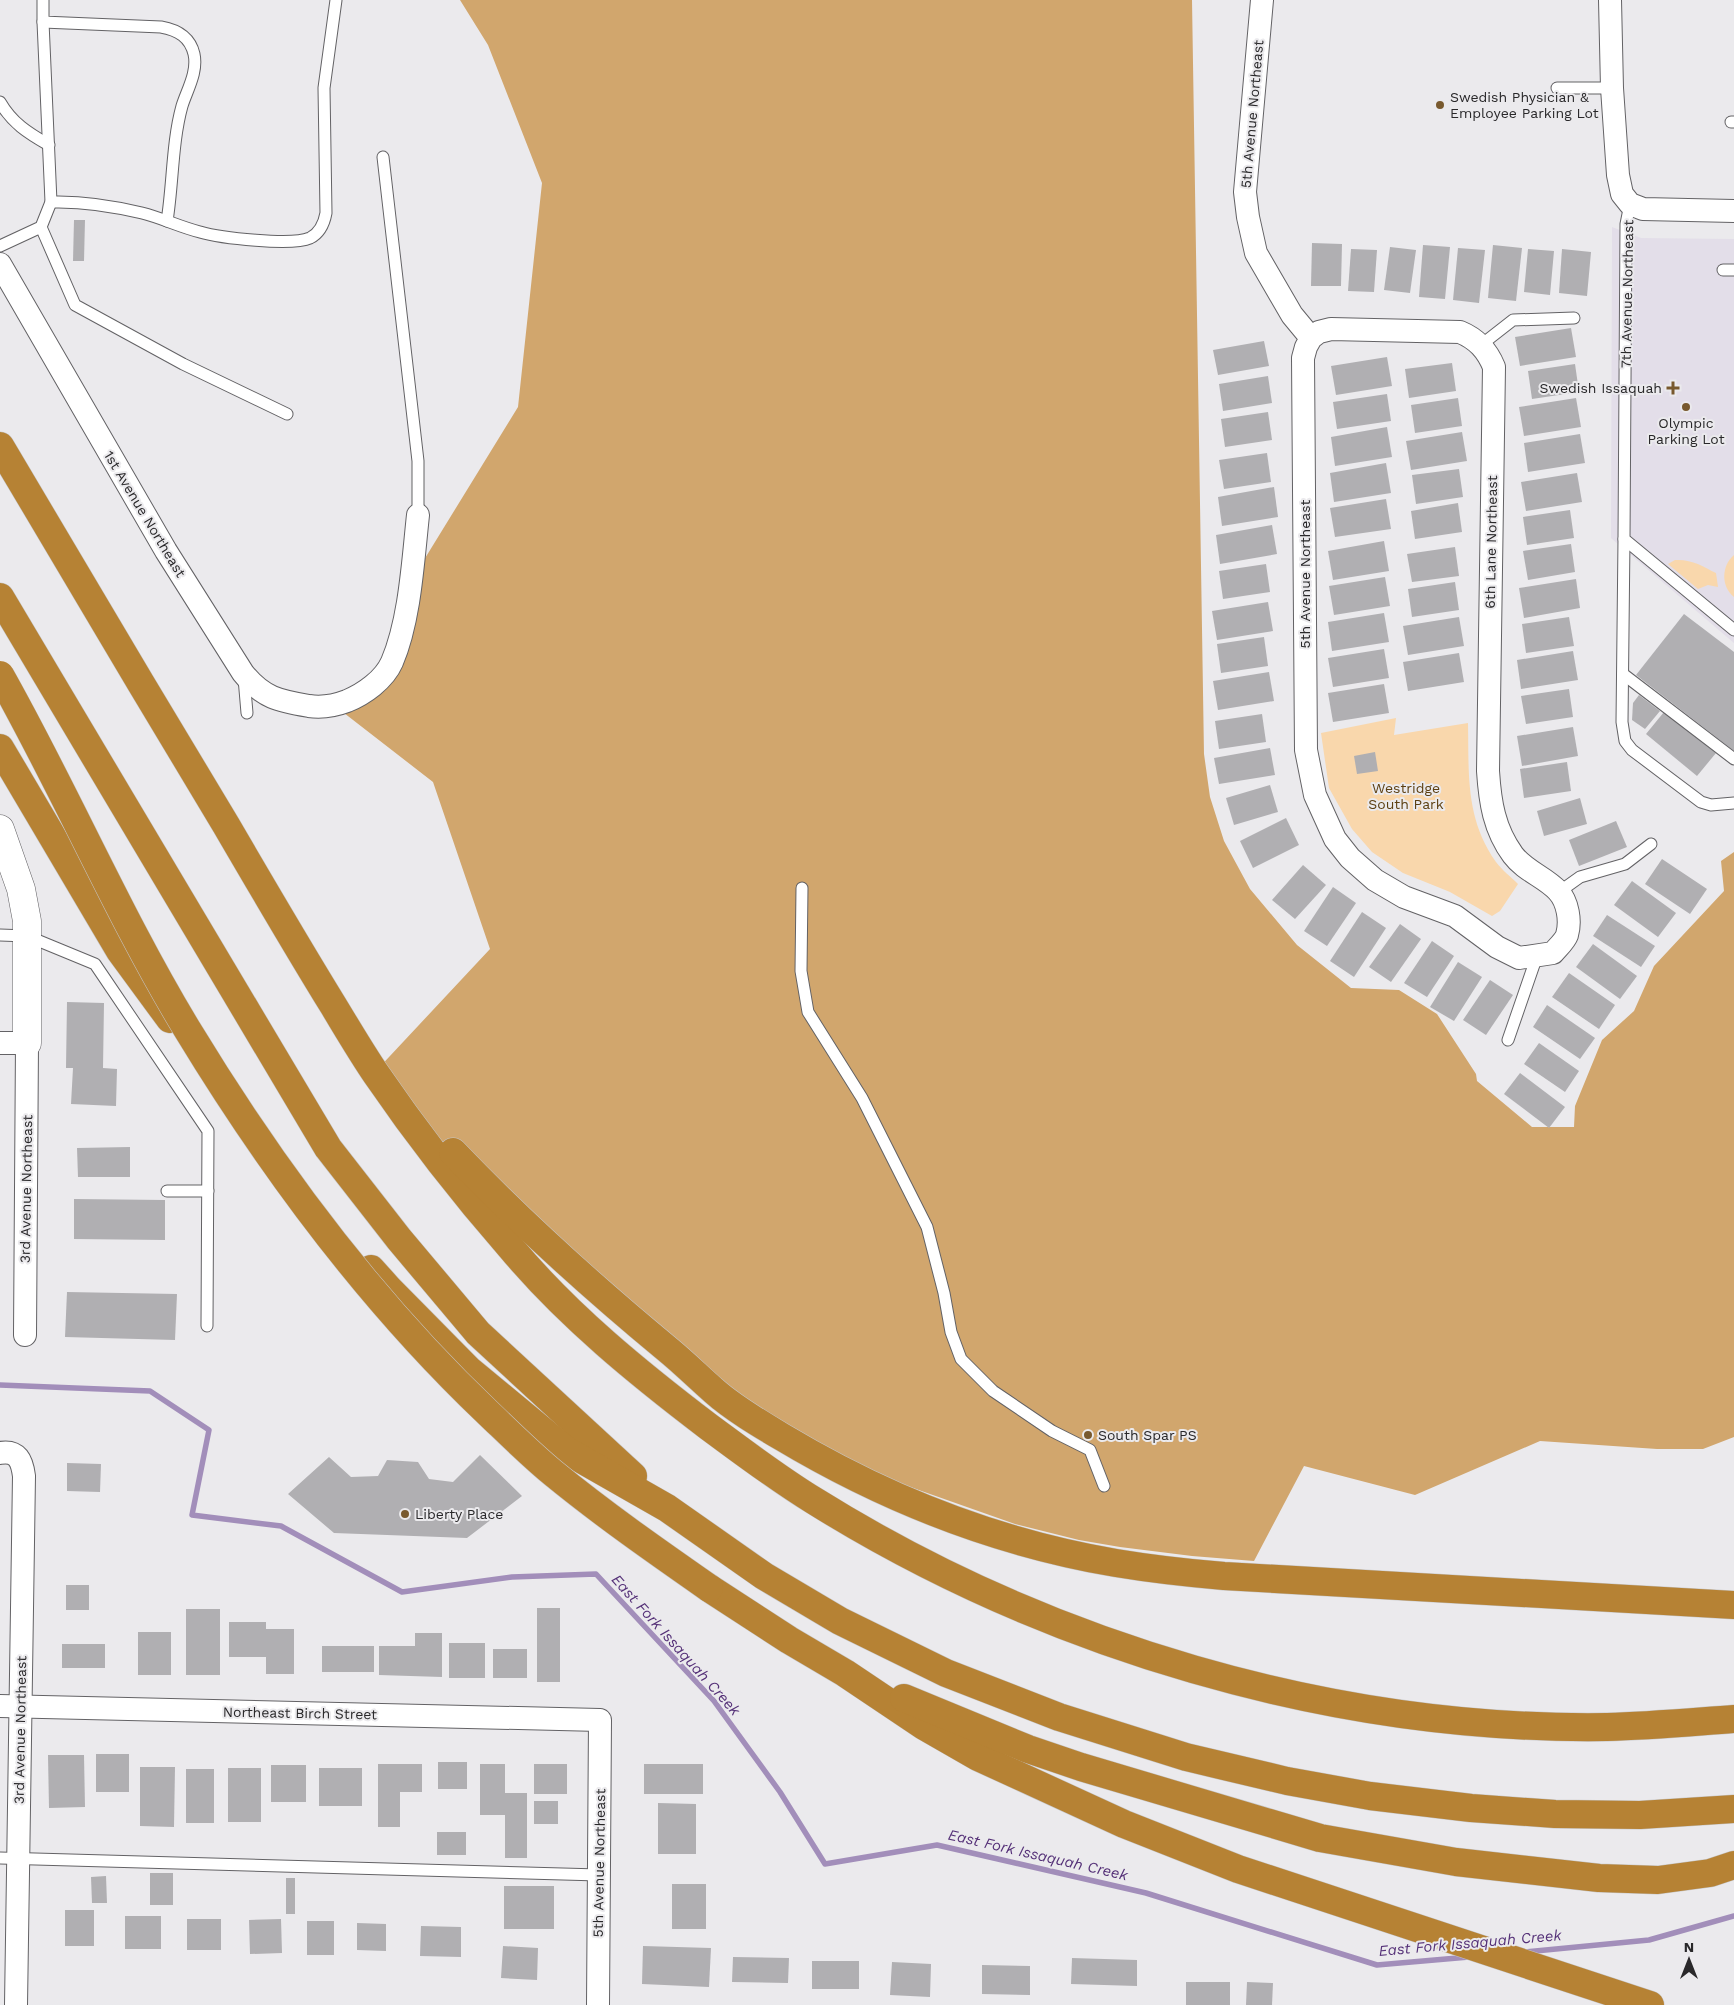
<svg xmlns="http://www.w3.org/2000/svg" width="1734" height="2005" viewBox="0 0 1734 2005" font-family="'Work Sans',sans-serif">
<rect width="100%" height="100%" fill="#ebeaed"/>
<polygon fill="#e3dee9" points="1612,227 1641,238 1734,239 1734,643 1611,538"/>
<g fill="#f9d7ac">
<path d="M1734,555V597C1721,587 1721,566 1734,555Z"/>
<path d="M1675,560C1692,559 1702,566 1716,573L1718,587L1708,585L1698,589L1668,564Z"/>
<path d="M1396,718L1394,735L1468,723C1469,773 1465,818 1496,862C1502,870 1511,877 1518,884L1500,911L1492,916L1450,892L1403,873L1372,852L1352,829L1329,788L1321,733Z"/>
</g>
<polygon fill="#d1a66d" points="460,0 1192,0 1204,754 1210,797 1224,841 1250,889 1297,945 1351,988 1399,990 1437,1014 1476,1074 1477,1081 1532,1127 1574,1127 1575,1106 1602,1040 1634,1011 1654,966 1724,891 1721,861 1734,852 1734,1437 1703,1449 1657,1449 1540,1441 1415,1495 1304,1466 1254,1561 1192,1556 1120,1547 1079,1540 1015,1524 896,1482 829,1450 750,1403 491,1191 375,1072 490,949 433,782 335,706 380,679 411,581 518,407 542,183 488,45"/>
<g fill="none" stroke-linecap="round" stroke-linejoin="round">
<g stroke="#a28eba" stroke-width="5.5">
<polyline points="0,1385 150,1391 209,1430 192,1515 281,1526 402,1592 512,1577 596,1574 714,1701 780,1792 825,1864 937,1845 1146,1893 1377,1965 1469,1957"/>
<polyline points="1525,1952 1649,1940 1734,1916"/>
</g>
</g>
<g fill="#b0afb2">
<polygon points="74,220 85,220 84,261 73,261"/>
<polygon points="1312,243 1342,244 1341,286 1311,286"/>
<polygon points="1423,245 1450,247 1445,299 1419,297"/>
<polygon points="1493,245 1522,248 1516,301 1488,298"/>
<polygon points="1390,247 1416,250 1410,293 1384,290"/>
<polygon points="1458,248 1485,250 1479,303 1453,300"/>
<polygon points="1351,249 1377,250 1374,292 1348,291"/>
<polygon points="1528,249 1554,251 1550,295 1524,292"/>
<polygon points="1562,249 1591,252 1587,296 1559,293"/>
<polygon points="1571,328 1576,357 1520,366 1515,337"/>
<polygon points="1264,341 1269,366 1218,375 1213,350"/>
<polygon points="1387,357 1392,386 1336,395 1331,366"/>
<polygon points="1452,363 1456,391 1409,398 1405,369"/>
<polygon points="1575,364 1579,392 1532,399 1528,371"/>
<polygon points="1268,376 1272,403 1223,411 1219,384"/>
<polygon points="1387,394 1391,421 1337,429 1333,402"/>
<polygon points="1458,398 1462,426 1415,433 1411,405"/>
<polygon points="1576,398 1581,427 1524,436 1519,407"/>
<polygon points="1268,412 1272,440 1225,447 1221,419"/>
<polygon points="1387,427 1392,457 1335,466 1331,437"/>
<polygon points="1462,432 1467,461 1411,470 1406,441"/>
<polygon points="1580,434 1585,463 1528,472 1524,443"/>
<polygon points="1267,453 1271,482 1224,489 1219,460"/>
<polygon points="1386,463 1391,493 1334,502 1330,473"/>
<polygon points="1459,469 1463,497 1416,504 1412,475"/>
<polygon points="1577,473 1582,502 1526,511 1521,482"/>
<polygon points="1274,487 1278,517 1222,526 1218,497"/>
<polygon points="1386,499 1391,529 1335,537 1330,508"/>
<polygon points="1458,503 1462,532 1415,539 1411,511"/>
<polygon points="1570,510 1574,538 1527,545 1523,517"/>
<polygon points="1272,525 1277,554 1220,564 1216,535"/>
<polygon points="1384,541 1389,571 1333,580 1328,551"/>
<polygon points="1571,544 1575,572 1528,580 1523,551"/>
<polygon points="1455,547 1459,576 1412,582 1407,554"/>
<polygon points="1266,564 1270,592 1223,599 1219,571"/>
<polygon points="1385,577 1390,606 1334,615 1329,586"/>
<polygon points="1576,579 1580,608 1524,618 1519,588"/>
<polygon points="1455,582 1459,610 1412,617 1408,589"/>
<polygon points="1268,602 1273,631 1217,640 1212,611"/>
<polygon points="1384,613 1389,642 1332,651 1328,622"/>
<polygon points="1684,614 1734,652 1734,751 1636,675"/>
<polygon points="1459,617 1464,646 1408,655 1403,626"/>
<polygon points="1569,617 1574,646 1526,653 1522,624"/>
<polygon points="1264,637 1268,666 1221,673 1217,644"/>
<polygon points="1384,649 1389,678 1333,687 1328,658"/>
<polygon points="1573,651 1578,680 1521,689 1517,660"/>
<polygon points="1459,653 1464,682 1408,691 1403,662"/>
<polygon points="1269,672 1274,701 1218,710 1213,681"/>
<polygon points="1384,684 1389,713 1333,722 1328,693"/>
<polygon points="1569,689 1573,717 1526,724 1521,696"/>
<polygon points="1639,695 1660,711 1645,729 1632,720 1633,703"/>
<polygon points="1664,712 1716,753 1697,776 1646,734"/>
<polygon points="1262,714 1266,742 1219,749 1215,721"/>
<polygon points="1573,727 1578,756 1522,766 1517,736"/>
<polygon points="1270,748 1275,775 1219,784 1214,758"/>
<polygon points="1375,752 1378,771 1357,774 1354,756"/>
<polygon points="1567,762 1571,791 1524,798 1520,769"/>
<polygon points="1270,785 1278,812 1234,825 1226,798"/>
<polygon points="1580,798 1587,824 1544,836 1537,811"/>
<polygon points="1286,818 1299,845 1253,868 1240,841"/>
<polygon points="1616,821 1627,847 1579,866 1569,840"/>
<polygon points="1662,859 1707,889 1690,914 1645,884"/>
<polygon points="1303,865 1326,885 1295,919 1272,900"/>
<polygon points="1632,881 1676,913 1658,937 1614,905"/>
<polygon points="1333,887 1356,903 1327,946 1304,931"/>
<polygon points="1362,912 1386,928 1354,977 1330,961"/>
<polygon points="1607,915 1655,946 1641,967 1593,936"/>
<polygon points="1400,924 1421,939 1391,982 1369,967"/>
<polygon points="1432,941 1454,956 1427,997 1404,983"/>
<polygon points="1593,944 1637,976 1620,999 1576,967"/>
<polygon points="1458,962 1482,977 1454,1021 1430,1007"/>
<polygon points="1569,973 1615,1005 1599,1029 1552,997"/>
<polygon points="1490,980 1513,995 1486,1035 1463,1020"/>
<polygon points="67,1002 104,1003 103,1068 117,1069 116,1106 71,1104 73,1068 66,1068"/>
<polygon points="1547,1005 1595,1038 1580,1059 1533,1027"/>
<polygon points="1539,1043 1579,1071 1565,1092 1524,1064"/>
<polygon points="1520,1073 1565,1107 1549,1128 1504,1094"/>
<polygon points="130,1147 130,1177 78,1177 77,1148"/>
<polygon points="74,1199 165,1200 165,1240 74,1239"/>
<polygon points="67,1292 177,1294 175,1340 65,1337"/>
<polygon points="480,1455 522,1496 467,1538 334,1533 288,1494 329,1457 351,1477 378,1476 387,1460 418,1462 429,1479 453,1482"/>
<polygon points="67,1463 101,1464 100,1492 67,1491"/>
<rect x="66" y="1585" width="23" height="25"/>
<rect x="537" y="1608" width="23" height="74"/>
<rect x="186" y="1609" width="34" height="66"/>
<polygon points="229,1622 266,1622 266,1629 294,1629 294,1674 266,1674 266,1657 229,1657"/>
<rect x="138" y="1632" width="33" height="43"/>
<polygon points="415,1633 442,1633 442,1677 379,1675 379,1646 415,1646"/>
<rect x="449" y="1643" width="36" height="35"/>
<rect x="62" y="1644" width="43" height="24"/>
<rect x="322" y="1646" width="52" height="26"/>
<rect x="493" y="1649" width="34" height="29"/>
<rect x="96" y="1754" width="33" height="38"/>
<polygon points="48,1755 84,1755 85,1807 49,1808"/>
<rect x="438" y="1762" width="29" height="27"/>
<polygon points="378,1764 422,1764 422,1792 400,1792 400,1827 378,1827"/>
<polygon points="480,1764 505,1764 505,1793 527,1793 527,1858 505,1858 505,1815 480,1815"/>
<rect x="534" y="1764" width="33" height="30"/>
<rect x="644" y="1764" width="59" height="30"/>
<rect x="271" y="1765" width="35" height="37"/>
<polygon points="140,1767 175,1767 174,1827 140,1826"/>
<rect x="228" y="1768" width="33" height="54"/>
<rect x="319" y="1768" width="43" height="38"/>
<rect x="186" y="1769" width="28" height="54"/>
<rect x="534" y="1801" width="24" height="23"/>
<polygon points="658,1803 696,1804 696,1854 658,1854"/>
<rect x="437" y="1832" width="29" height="23"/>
<rect x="150" y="1873" width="23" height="32"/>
<polygon points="106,1876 107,1903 92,1903 91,1877"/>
<rect x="286" y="1878" width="9" height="36"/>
<rect x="672" y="1884" width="34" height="45"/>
<rect x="504" y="1886" width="50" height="43"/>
<rect x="65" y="1910" width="29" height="36"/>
<rect x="125" y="1916" width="36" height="33"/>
<rect x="187" y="1919" width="34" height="31"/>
<polygon points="281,1919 282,1953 250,1954 249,1920"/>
<rect x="307" y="1921" width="27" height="34"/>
<polygon points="357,1923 386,1924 386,1951 357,1950"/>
<polygon points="421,1926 461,1927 461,1957 420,1956"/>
<polygon points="503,1946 538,1948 537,1980 501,1978"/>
<polygon points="643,1946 711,1948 709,1987 642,1984"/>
<polygon points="733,1957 789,1958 788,1983 732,1982"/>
<polygon points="1072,1958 1137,1960 1137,1986 1071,1984"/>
<rect x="812" y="1961" width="47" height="28"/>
<polygon points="892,1962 931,1964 930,1997 890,1995"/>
<polygon points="982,1965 1030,1966 1030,1995 982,1994"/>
<rect x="1186" y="1982" width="44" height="23"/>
<polygon points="1247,1982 1273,1983 1272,2005 1246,2005"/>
</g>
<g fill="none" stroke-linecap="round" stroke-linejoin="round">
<defs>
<g id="service">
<path d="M43,0V22L161,27C178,30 190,37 194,54C198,72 187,90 182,106C172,142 173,184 167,221"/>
<polyline points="1557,88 1612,88"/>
<path d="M0,102C12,123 28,133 49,145"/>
<polyline points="1731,122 1734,122"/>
<polyline points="383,157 418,461 418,515"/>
<path d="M51,202C82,201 113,206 142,213C162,218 180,227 200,232C220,238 292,246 310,238C320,233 324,224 326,213L324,88L336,0"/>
<polyline points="1630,204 1626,224 1624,539 1734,630"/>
<polyline points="41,227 75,305 183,364 287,414"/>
<polyline points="0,246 41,227 51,202 43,22"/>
<polyline points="1723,270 1734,270"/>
<polyline points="1481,345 1513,320 1574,318"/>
<polyline points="1624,539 1622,722 1625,741 1632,750 1701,802 1711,805 1734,803"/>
<polyline points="1623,674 1734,759"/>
<polyline points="244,678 247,713"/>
<polyline points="802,888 801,971 808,1012 862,1098 927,1227 944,1293 951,1332 961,1359 993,1391 1052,1431 1090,1450 1104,1486"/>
<polyline points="1559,892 1580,877 1625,864 1651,844"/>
<polyline points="0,935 27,936 95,964 208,1131 207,1326"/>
<polyline points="1508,1040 1537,956"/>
<polyline points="167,1191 208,1191"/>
<polyline points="0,1858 599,1875"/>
</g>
<g id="minor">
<path d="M1262,0L1245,192L1248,217L1256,253L1292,315L1311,338L1306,347L1303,358L1306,750L1315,795L1335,839L1350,858L1375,880L1404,897L1455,916L1497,947L1519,958L1553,953C1557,948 1565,941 1567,935C1571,921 1568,902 1558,891C1545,877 1525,871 1513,855C1494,829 1490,802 1488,771L1494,367C1487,350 1477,339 1460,332L1331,329L1319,332L1311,338"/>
<polyline points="1610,0 1612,88 1618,175 1622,194 1630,204 1643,209 1734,211"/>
<path d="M0,264L166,551L243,673C263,698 279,701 309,706C323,708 334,706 347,701C364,694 384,680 392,662C410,620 413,561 418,515"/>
<polyline points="0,1043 27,1043 25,1335"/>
<path d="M0,1453C18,1450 22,1461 24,1476L16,2005"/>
<polyline points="0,1706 600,1720 598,2005"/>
</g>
<polyline id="tertiary" points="0,829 21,889 27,921 27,1043"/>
<g id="motorway">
<path d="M0,446C75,573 150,699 226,825C261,885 296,945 333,1005C347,1028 361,1052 376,1074C417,1134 463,1193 511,1248C568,1316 638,1373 709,1427C743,1452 777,1478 813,1500C1045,1645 1332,1731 1607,1727C1649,1726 1692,1722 1734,1719"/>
<polyline points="0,597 328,1148 399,1239 478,1333 633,1476"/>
<polyline points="0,748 120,951 170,1019"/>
<path d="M453,1152C520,1222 592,1287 667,1349C683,1362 698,1377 714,1391C733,1408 760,1424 782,1437C884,1498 998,1543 1116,1563C1152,1569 1188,1573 1224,1576L1734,1605"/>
<polyline points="371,1269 389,1289 469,1370 567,1451 667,1508 764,1576 840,1621 946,1673 1059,1717 1186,1757 1287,1781 1370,1796 1471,1808 1555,1814 1640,1815 1734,1809"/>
<polyline points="709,1588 789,1640 845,1673 924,1726 978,1757 1124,1824 1238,1869 1650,2005"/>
<polyline points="904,1698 1028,1749 1081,1767 1320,1838 1456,1862 1599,1878 1658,1880 1710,1873 1734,1865"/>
</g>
</defs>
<use href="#service" stroke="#636265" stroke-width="13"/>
<use href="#minor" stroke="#636265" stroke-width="24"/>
<use href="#tertiary" stroke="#636265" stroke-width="29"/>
<use href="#motorway" stroke="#c7c7c8" stroke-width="29"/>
<use href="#service" stroke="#fff" stroke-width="11"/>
<use href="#minor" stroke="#fff" stroke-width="22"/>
<use href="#tertiary" stroke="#fff" stroke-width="28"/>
<use href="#motorway" stroke="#b68234" stroke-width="28"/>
<defs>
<path id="motorway-bridge" d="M0,675C66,792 118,915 187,1029C272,1169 369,1300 488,1413C509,1433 530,1454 553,1473C603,1514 656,1551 709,1588"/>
</defs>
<use href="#motorway-bridge" stroke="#c7c7c8" stroke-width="29" stroke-linecap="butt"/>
<use href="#motorway-bridge" stroke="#b68234" stroke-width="28"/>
</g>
<g fill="#78592e" stroke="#ebeaed" stroke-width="2">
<circle cx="1440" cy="105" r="5"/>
<path d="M1670.5 380.5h5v5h5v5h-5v5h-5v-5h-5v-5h5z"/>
<circle cx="1686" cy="407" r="5"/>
<circle cx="1088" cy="1435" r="5"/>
<circle cx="405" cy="1514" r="5"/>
</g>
<g text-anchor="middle" stroke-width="4" stroke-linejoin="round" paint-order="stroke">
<g font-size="14" fill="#29282a" stroke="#ebeaed" text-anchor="start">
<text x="1450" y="102">Swedish Physician &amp;<tspan x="1450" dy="16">Employee Parking Lot</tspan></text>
<text x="1662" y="393" text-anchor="end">Swedish Issaquah</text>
<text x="1686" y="428" text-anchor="middle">Olympic<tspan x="1686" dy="16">Parking Lot</tspan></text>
<text x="1098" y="1440">South Spar PS</text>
<text x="415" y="1519">Liberty Place</text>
</g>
<g font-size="14" fill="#29282a" stroke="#ebeaed">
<text transform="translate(1252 114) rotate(-85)" y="5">5th Avenue Northeast</text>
<text transform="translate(1627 294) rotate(-89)" y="5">7th Avenue Northeast</text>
<text transform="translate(145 514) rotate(59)" y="5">1st Avenue Northeast</text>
<text transform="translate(1491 542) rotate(-89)" y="5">6th Lane Northeast</text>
<text transform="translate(1305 574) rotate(-90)" y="5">5th Avenue Northeast</text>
<text transform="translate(26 1189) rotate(-89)" y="5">3rd Avenue Northeast</text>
<text transform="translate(300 1713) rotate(1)" y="5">Northeast Birch Street</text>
<text transform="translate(20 1730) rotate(-89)" y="5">3rd Avenue Northeast</text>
<text transform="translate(599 1863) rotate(-89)" y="5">5th Avenue Northeast</text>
</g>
<g font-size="14" fill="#5c3f11" stroke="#ebeaed">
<text x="1406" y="793">Westridge<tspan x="1406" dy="16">South Park</tspan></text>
</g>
<g font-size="15" font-style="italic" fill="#553178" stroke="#ebeaed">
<text transform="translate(676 1645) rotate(48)" y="5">East Fork Issaquah Creek</text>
<text transform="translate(1038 1855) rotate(13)" y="5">East Fork Issaquah Creek</text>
<text transform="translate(1470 1943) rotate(-5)" y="5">East Fork Issaquah Creek</text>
</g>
</g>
<g transform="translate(1689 1960)" stroke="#ebeaed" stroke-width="4" paint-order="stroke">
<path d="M0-4L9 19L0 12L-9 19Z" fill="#29282a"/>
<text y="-8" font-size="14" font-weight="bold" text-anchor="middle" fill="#29282a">N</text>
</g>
</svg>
